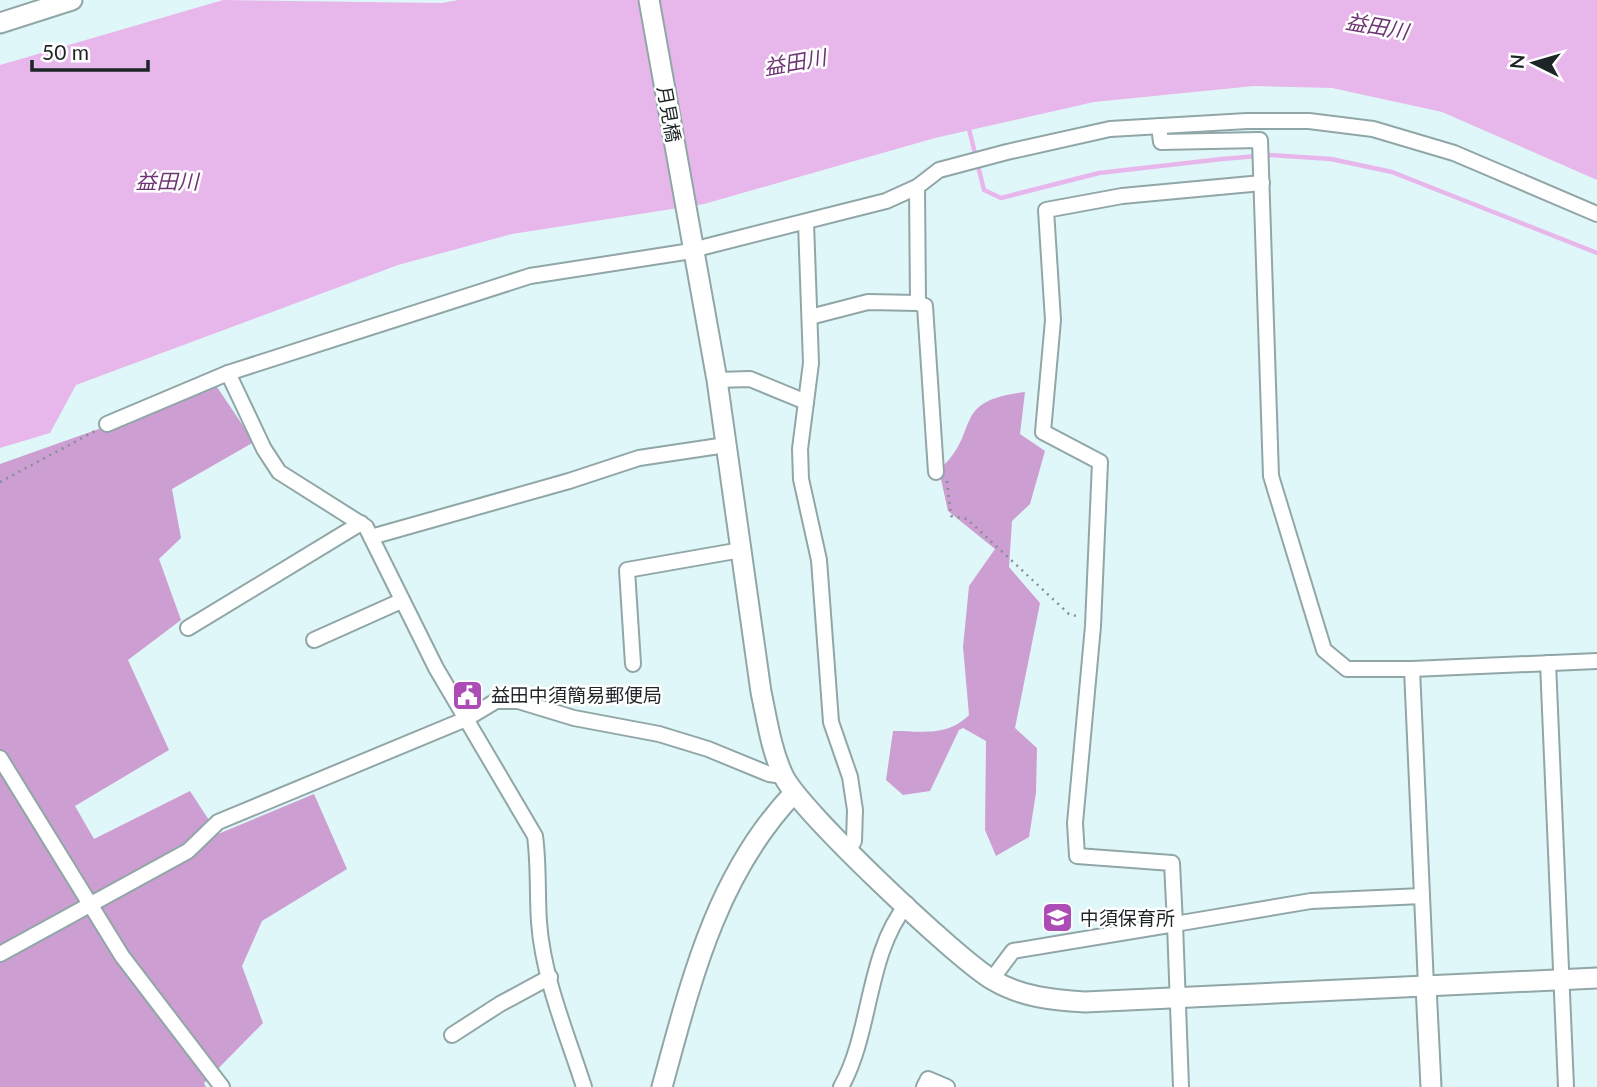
<svg xmlns="http://www.w3.org/2000/svg" width="1597" height="1087" viewBox="0 0 1597 1087" font-family="Lato,'Noto Sans JP',sans-serif">
<rect width="100%" height="100%" fill="#e0f7f9"/>
<g fill="#cd9ed1">
<polygon points="217,387 254,442 172,489 181,538 159,559 181,620 128,660 169,750 75,806 94,839 190,791 218,834 314,794 347,869 262,921 242,966 263,1023 204,1083 206,1087 0,1087 0,464"/>
<path d="M1025,392L1020,434L1045,451L1030,504L1012,521L1009,567L1040,603L1015,728L1037,748L1036,793L1029,837L996,856L985,830L986,741L963,728L959,730L930,791L903,795L886,780L893,731C920,731 948,737 969,715L963,647L969,586L995,549L948,511L939,470C983,431 948,401 1025,392Z"/>
</g>
<polygon fill="#e7b7eb" points="223,0 442,3 458,0 1597,0 1597,180 1442,112 1332,88 1254,86 1094,102 935,138 704,204 512,234 398,265 76,385 50,433 0,448 0,65"/>
<g fill="none" stroke-linecap="round" stroke-linejoin="round">
<polyline stroke="#e7b7eb" stroke-width="4.5" points="968,125 984,190 1001,198 1099,173 1222,159 1269,155 1331,159 1392,172 1597,253"/>
<defs>
<g id="street">
<polyline points="1159,126 1161,142 1260,140 1271,476 1324,650 1347,669 1412,669"/>
<polyline points="806,223 811,363 800,449 801,479 819,560 831,722 850,777 855,810 854,841 849,850"/>
<polyline points="704,247 886,201 917,187 939,170 1007,152 1110,129 1247,121 1309,121 1373,129 1454,153 1597,214"/>
<polyline points="918,303 925,306 936,472"/>
<polyline points="810,317 868,302 918,303 917,187"/>
<path d="M228,373L264,449L279,472L366,527L436,668L535,836C539,865 537,893 539,922C543,978 567,1034 584,1087"/>
<polyline points="717,380 750,379 806,402"/>
<polyline points="107,424 228,373 530,276 685,252"/>
<polyline points="371,537 569,481 639,458 726,445"/>
<polyline points="188,628 361,523"/>
<polyline points="314,640 401,601"/>
<polyline points="1548,663 1566,1087"/>
<polyline points="633,664 627,570 741,550"/>
<polyline points="0,758 122,956 222,1087"/>
<polyline points="0,954 188,851 218,822 466,719 496,701 518,701 574,718 659,734 708,749 769,774 783,776"/>
<polyline points="992,979 1013,951 1175,924 1172,863 1077,856 1075,823 1093,626 1100,462 1043,432 1053,320 1046,210 1122,196 1262,183"/>
<polyline points="1426,986 1412,669 1597,661"/>
<polyline points="452,1035 500,1004 550,977"/>
<path d="M841,1087C872,1032 866,955 907,904"/>
<polyline points="924,1087 928,1079 947,1087"/>
<polyline points="1181,1087 1175,924 1311,901 1422,896"/>
</g>
<g id="secondary">
<path d="M649,0L717,380L761,692C767,720 771,749 783,775C798,809 958,960 993,980C1021,997 1053,1000 1085,1002L1597,978"/>
<polyline points="0,23 72,0"/>
<polyline points="1426,986 1431,1087"/>
<path d="M662,1087C691,981 716,875 794,793"/>
</g>
</defs>
<use href="#street" stroke="#90a6a7" stroke-width="18"/>
<use href="#secondary" stroke="#90a6a7" stroke-width="23"/>
<g stroke="#819092" stroke-width="2.5" stroke-dasharray="2 5" stroke-linecap="butt">
<polyline points="947,481 951,516 967,519 1069,614 1080,617"/>
<polyline points="0,482 95,431"/>
</g>
<use href="#street" stroke="#fff" stroke-width="14"/>
<use href="#secondary" stroke="#fff" stroke-width="19"/>
</g>
<defs>
<symbol id="civic-square" viewBox="-11 -11 22 22"><rect x="-9" y="-9" width="18" height="18" rx="4" fill="#ac4db6" stroke="#fff"/><path d="M-.6-6.5H3V-4.5H.6V-3L4-1V1h2V6H-6V1h2V-1L-.6-3ZM-1.2 2.5V6h2.4V2.5Z" fill="#fff"/></symbol>
<symbol id="school-square" viewBox="-11 -11 22 22"><rect x="-9" y="-9" width="18" height="18" rx="4" fill="#ac4db6" stroke="#fff"/><path d="M0-5L7-2L0 1L-7-2ZM-4 1L0 2.5L4 1V4Q0 6-4 4Z" fill="#fff"/></symbol>
</defs>
<g fill-rule="evenodd">
<use href="#civic-square" x="450" y="678" width="35" height="35"/>
<use href="#school-square" x="1040" y="900" width="35" height="35"/>
</g>
<g text-anchor="middle" stroke-width="5" stroke-linejoin="round" paint-order="stroke">
<g font-size="19" fill="#1d2526" stroke="#fff">
<text transform="translate(669 114) rotate(80)" y="7">月見橋</text>
</g>
<g font-size="19" fill="#1d2526" stroke="#fff" text-anchor="start">
<text x="491" y="702">益田中須簡易郵便局</text>
<text x="1080" y="925">中須保育所</text>
</g>
<g font-size="21" font-style="italic" fill="#6d3573" stroke="#fff">
<text transform="translate(1377 27) rotate(10)" y="7">益田川</text>
<text transform="translate(795 63) rotate(-10)" y="7">益田川</text>
<text x="167" y="189">益田川</text>
</g>
</g>
<g transform="translate(1534 63) rotate(275)" stroke="#ffffff" stroke-width="5" paint-order="stroke">
<path d="M0-5L12 26L0 18L-12 26Z" fill="#1d2526"/>
<text y="-10" font-size="19" font-weight="bold" text-anchor="middle" fill="#1d2526">N</text>
</g>
<path d="M32 60v10h116v-10" fill="none" stroke="#1d2526" stroke-width="3.5"/>
<text x="42" y="60" font-size="21" fill="#1d2526" stroke="#ffffff" stroke-width="5" paint-order="stroke">50 m</text>
</svg>
